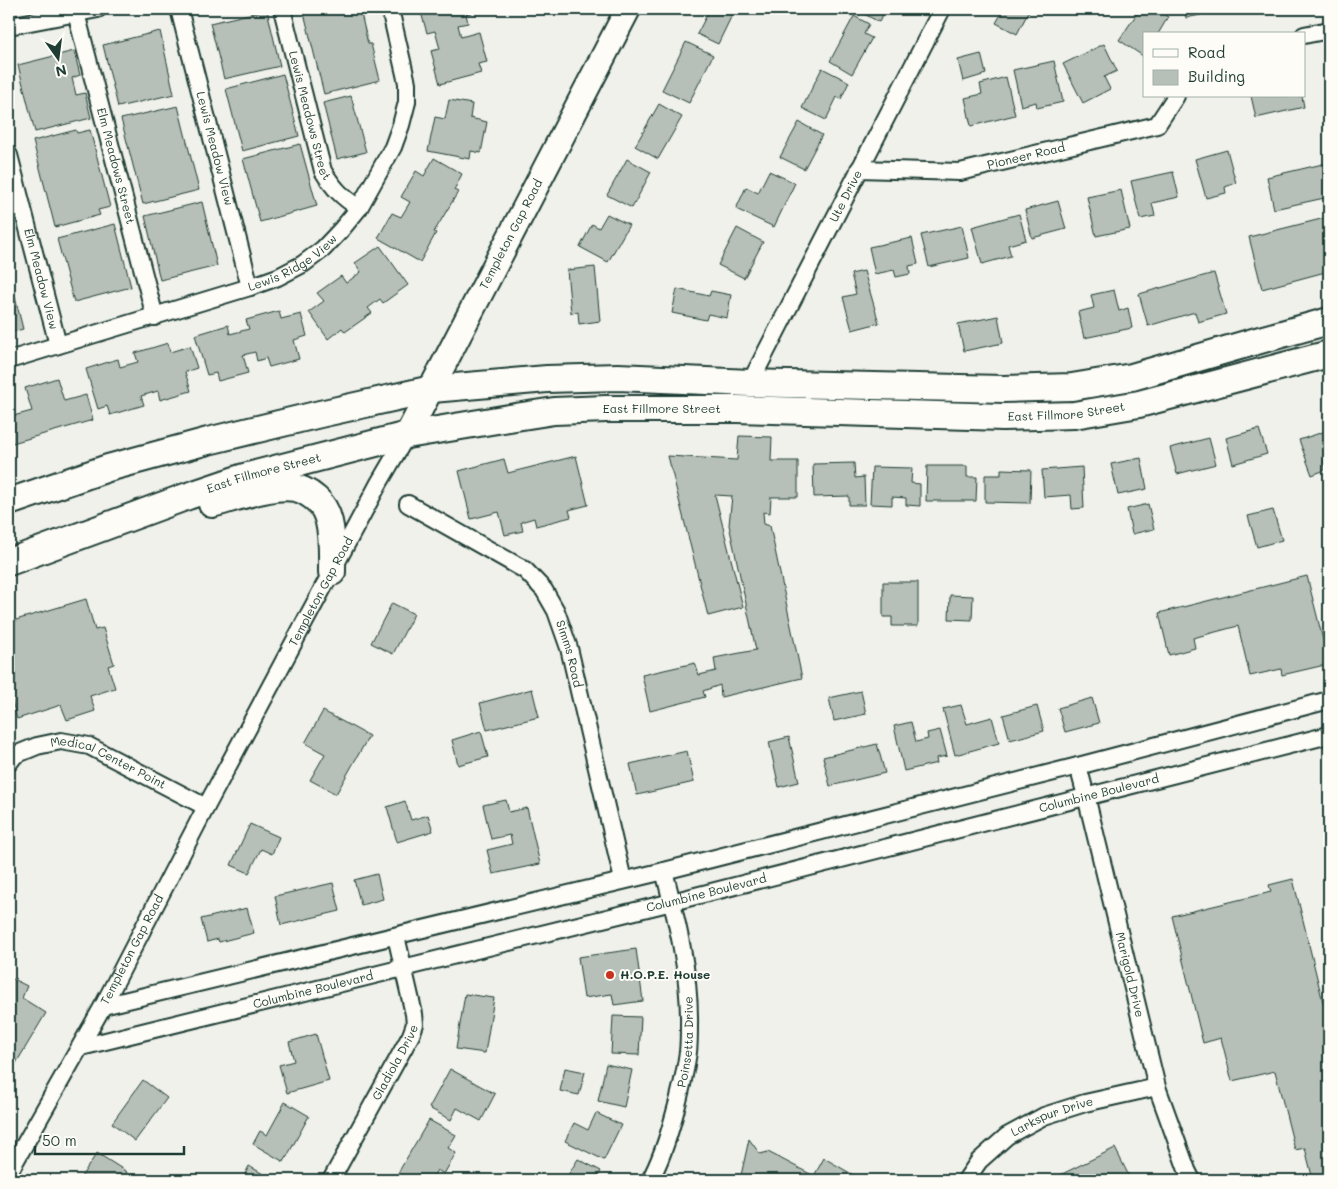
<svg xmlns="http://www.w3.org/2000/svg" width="1338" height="1189" viewBox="0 0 1338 1189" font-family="Mali,sans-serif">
<rect width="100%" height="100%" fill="#f0f1eb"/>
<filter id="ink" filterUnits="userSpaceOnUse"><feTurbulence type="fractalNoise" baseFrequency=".02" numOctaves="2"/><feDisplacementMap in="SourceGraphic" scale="10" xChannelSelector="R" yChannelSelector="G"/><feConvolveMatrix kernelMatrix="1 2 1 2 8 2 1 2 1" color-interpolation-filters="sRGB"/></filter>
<g filter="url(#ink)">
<g fill="#b6bfb8" stroke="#1f3d34">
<polygon points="303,9 360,9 368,44 371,44 380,80 324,94"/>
<polygon points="420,9 474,9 475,12 466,14 468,23 458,25 461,37 479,32 487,62 478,64 481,73 440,84 431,51 440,49 435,31 427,33"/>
<polygon points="710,9 735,9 718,44 697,34"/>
<polygon points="855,9 886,9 879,22"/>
<polygon points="1004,9 1030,9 1017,34 996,23"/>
<polygon points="1140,9 1155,9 1168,17 1158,34 1144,34 1144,54 1143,56 1119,40"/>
<polygon points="1184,9 1213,9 1214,12 1186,18"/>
<polygon points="267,10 280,66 224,79 210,23"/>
<polygon points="854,16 869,24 864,34 872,38 852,74 830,61"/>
<polygon points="160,31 174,94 118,107 103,45"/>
<polygon points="686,42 713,55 689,103 662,90"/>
<polygon points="1104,44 1117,71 1104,77 1110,89 1083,103 1063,64"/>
<polygon points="74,51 80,75 72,78 76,95 85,93 91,118 35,132 18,65"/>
<polygon points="981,54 986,74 963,81 958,60"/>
<polygon points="1054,61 1063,102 1037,108 1036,102 1021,106 1013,70"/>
<polygon points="822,68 849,82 841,99 837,97 826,120 802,108"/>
<polygon points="283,74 299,136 242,151 226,89"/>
<polygon points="1006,77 1015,115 971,126 965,98 982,94 980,84"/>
<polygon points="351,96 366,152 337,159 323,103"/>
<polygon points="1251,96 1302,96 1304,107 1256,118"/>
<polygon points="449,100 472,104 470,118 487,122 481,153 471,151 470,159 428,151 435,117 445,119"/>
<polygon points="659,104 682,117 658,159 635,146"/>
<polygon points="178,106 199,190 143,204 121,119"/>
<polygon points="799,122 822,135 804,169 780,157"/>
<polygon points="76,130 77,133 90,130 110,207 98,210 100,215 55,227 33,141"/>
<polygon points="300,144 317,206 260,222 243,159"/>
<polygon points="1227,150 1236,183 1225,187 1226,193 1206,198 1195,159"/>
<polygon points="434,158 462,174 454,190 458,192 434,232 436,233 420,262 378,238 392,213 401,217 410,202 401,197 416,171 424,176"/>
<polygon points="627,159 651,172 632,208 607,195"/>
<polygon points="1327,163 1329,174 1329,197 1274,209 1267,177"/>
<polygon points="769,171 795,183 774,227 736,209 746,187 758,193"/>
<polygon points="1173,172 1179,197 1152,203 1155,216 1140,219 1131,181"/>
<polygon points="1121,190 1130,229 1096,236 1087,197"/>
<polygon points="1058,201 1066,229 1032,238 1025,210"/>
<polygon points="202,202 217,266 160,280 145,216"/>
<polygon points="607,214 629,225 608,262 580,247 592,224 599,228"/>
<polygon points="1019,214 1026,240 1008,245 1011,256 982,264 972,227"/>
<polygon points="1329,217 1329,271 1262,289 1249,237"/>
<polygon points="115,224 131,287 74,302 57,239"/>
<polygon points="962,226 969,258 929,267 921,235"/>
<polygon points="737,228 763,242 744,278 718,265"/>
<polygon points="912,238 918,264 909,266 910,274 896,277 894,270 875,274 869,247"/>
<polygon points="380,246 408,285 383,303 380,299 368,308 372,313 345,332 342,328 328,339 309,312 324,301 317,293 341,276 346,283 361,272 355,263"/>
<polygon points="595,267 600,321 579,324 578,312 571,313 567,270"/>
<polygon points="864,271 879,323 852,330 843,297 856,294 851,274"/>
<polygon points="9,273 23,329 9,333"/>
<polygon points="1214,273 1226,314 1198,322 1195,312 1148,326 1139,294"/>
<polygon points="677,289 709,296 711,291 731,295 727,318 708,314 706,320 672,313"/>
<polygon points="1114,290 1119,311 1128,308 1132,328 1084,338 1078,312 1094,308 1091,295"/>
<polygon points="279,311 281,319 301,314 307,336 294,340 299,359 269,367 266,358 257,361 255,352 243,355 248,373 218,381 216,373 207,375 195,335 228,325 230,334 249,329 246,320"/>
<polygon points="998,316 1003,343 964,351 958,324"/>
<polygon points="168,343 170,352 190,346 197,368 185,372 191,391 160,400 158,391 141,396 144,405 110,415 107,406 98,409 86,369 118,359 120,367 138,362 135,353"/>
<polygon points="57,378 64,401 86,395 93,420 9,444 9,402 13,416 32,411 25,388"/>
<polygon points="1259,429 1267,454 1233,464 1226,438"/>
<polygon points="1329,430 1329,458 1324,460 1325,470 1312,475 1299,440"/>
<polygon points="739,436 772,437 771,461 798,461 798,497 771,497 770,513 763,512 764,524 770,526 802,678 721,697 720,685 703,691 705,697 650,711 642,675 695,663 699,675 716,671 714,658 756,650 729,525 732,496 715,495 743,607 708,616 668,456 737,460"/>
<polygon points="1209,438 1216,464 1177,474 1170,448"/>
<polygon points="576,456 588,505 569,510 571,517 536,526 534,518 521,522 523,531 505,535 499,512 471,519 459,471 504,459 508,473"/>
<polygon points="1141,458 1147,489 1118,495 1111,464"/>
<polygon points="854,463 855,478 864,477 865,505 849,505 849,496 814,497 813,464"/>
<polygon points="927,466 967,466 967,477 977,477 976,501 926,501"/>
<polygon points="872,467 912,468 911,483 920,484 920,506 906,505 906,498 892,497 892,505 870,504"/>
<polygon points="1082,467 1084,508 1072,509 1071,495 1044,497 1042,470"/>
<polygon points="1001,469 1031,470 1030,503 985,502 985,475 1001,475"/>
<polygon points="1148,504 1154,529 1132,534 1127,509"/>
<polygon points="1273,510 1282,540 1257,547 1248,516"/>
<polygon points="1307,576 1329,664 1282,675 1281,669 1250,676 1238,626 1193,638 1195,648 1169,655 1159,613"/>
<polygon points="883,582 918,582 918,626 892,626 892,617 883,617"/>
<polygon points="950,595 973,596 972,620 949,619"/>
<polygon points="86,599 95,630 103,628 114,664 108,666 115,688 90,696 95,711 67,720 61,705 17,719 9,691 9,622"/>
<polygon points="392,603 414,614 393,654 371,643"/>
<polygon points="532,689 539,717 487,730 480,703"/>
<polygon points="861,691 866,714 834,721 829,698"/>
<polygon points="1092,698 1099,723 1065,732 1058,708"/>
<polygon points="961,705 967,724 992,717 999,743 955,755 943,709"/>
<polygon points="1037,706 1044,731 1010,740 1003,715"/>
<polygon points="323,711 369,736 336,794 310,780 325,754 305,743"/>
<polygon points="911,722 916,742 928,739 927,733 940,730 947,756 936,758 937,763 904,771 894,726"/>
<polygon points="481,731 488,757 458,765 452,740"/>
<polygon points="789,737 799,782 779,787 769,742"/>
<polygon points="877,744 885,773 830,786 823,757"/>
<polygon points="687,751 694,782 637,795 630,764"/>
<polygon points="506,800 509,812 527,808 540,864 493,874 487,850 512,844 510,835 491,839 483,805"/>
<polygon points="405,801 411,820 428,815 433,831 397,842 387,807"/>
<polygon points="250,824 279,837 272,854 261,849 249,873 231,865"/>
<polygon points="377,874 383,899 361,905 354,880"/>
<polygon points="1293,879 1329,1027 1329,1180 1313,1180 1305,1148 1295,1150 1275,1071 1232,1081 1221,1038 1203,1043 1172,916 1271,892 1269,885"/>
<polygon points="333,883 340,911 281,925 275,896"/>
<polygon points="247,908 254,933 219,942 218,939 207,942 201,919"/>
<polygon points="636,949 643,1001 614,1005 612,994 584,998 578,957"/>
<polygon points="9,977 27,986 22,998 46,1013 9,1075"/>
<polygon points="465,994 494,998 485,1053 456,1049"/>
<polygon points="613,1016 641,1017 639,1055 611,1054"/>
<polygon points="316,1034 329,1081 287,1093 279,1065 294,1061 289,1042"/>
<polygon points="606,1064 632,1070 624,1107 598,1101"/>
<polygon points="565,1068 585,1072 579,1095 560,1091"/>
<polygon points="450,1069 495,1094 481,1121 457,1108 451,1120 429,1108"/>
<polygon points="143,1080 167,1098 135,1141 112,1123"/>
<polygon points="285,1102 309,1116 284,1162 253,1144 260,1131 267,1135"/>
<polygon points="596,1113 621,1125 604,1160 565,1141 574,1123 588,1130"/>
<polygon points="429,1120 456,1135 448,1148 456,1153 444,1174 437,1170 431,1180 411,1180 398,1173"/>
<polygon points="749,1139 760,1154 768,1152 814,1176 824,1158 862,1180 740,1180"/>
<polygon points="1115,1148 1131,1180 1050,1180"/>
<polygon points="97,1153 127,1172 122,1180 79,1180"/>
<polygon points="578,1159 601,1171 596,1180 565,1180"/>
<polygon points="249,1166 274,1180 238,1180 240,1176 243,1178"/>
</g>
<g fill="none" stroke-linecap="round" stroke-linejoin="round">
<defs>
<g id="street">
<path id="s1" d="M179,9L250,287"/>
<path id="s2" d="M282,9L323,171C334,189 342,197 359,208"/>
<path id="s3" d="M76,13L155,317"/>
<polyline points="9,26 98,9"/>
<polyline points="1304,35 1329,30"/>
<path id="s4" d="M9,155L58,345"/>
<path id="s5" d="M859,169L960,172L1157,125L1176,96"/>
<path id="s6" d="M9,360L250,287L278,277L303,264L323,249L341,230L359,208L393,147L401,125L407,102V83L390,9"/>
<path id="s7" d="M750,383L942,9"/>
<path id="s8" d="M408,504L525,570L544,590L556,611L569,648L623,880"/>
<path id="s9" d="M9,763L15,755L37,746L61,741L89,746L206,807"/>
<path id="s10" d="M1078,766L1086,796L1157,1087L1187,1170L1192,1180"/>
<polyline points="103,1006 664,871 1078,766 1329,700"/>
<path id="s11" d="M81,1047L672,902L1329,735"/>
<path id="s12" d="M9,1172L103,1006L206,807L379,483L407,435"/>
<path id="s13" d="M331,1180L411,1035L415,1024L414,1014L396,936"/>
<path id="s14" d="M650,1180C661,1160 668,1138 674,1116C680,1095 685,1074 688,1052C689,1043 689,1034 689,1025C690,973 677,921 664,871"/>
<path id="s15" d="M966,1180L979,1161L1007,1136L1044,1116L1085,1103L1157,1087"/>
</g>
<g id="secondary">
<path id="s16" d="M407,435L628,9"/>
</g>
<g id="primary">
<polyline points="9,502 108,468 208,441 320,414 432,389 547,379 618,377 750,383 1003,389 1072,387 1132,377 1260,340 1329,321"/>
<path d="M212,504C235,498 272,484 295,488C303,489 310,494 316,499C323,505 327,513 329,522C333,538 332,556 332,572"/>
<path id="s17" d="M9,562L188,496L244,477L407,435L503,419L554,411L606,409H737L1003,417L1074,415L1139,404L1329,354"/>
</g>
</defs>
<use href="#street" stroke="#1f3d34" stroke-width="20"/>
<use href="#secondary" stroke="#1f3d34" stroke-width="28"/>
<use href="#primary" stroke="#1f3d34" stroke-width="30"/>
<use href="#street" stroke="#fdfcf7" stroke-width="16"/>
<use href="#secondary" stroke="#fdfcf7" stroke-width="24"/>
<use href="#primary" stroke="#fdfcf7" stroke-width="26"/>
</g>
</g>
<circle fill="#c8321e" stroke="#fdfcf7" stroke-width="2" cx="610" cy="975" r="5"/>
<g text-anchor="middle" stroke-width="4" stroke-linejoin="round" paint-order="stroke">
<g font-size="12" fill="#1f3d34" stroke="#fdfcf7">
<text dy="4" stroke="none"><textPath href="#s2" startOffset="110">Lewis Meadows Street</textPath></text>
<text dy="4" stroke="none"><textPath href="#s1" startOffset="144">Lewis Meadow View</textPath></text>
<text dy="4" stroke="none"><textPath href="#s5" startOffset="169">Pioneer Road</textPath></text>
<text dy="4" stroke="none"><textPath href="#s3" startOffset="158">Elm Meadows Street</textPath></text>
<text dy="4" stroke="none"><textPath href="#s7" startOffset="210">Ute Drive</textPath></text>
<text dy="4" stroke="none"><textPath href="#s16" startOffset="226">Templeton Gap Road</textPath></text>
<text dy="4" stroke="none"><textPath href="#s6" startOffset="301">Lewis Ridge View</textPath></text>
<text dy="4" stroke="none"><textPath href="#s4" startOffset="128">Elm Meadow View</textPath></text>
<text dy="4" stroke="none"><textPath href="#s17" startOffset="675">East Fillmore Street</textPath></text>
<text dy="4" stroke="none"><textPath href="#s17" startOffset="1080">East Fillmore Street</textPath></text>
<text dy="4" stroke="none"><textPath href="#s17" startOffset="270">East Fillmore Street</textPath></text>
<text dy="4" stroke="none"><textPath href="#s12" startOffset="659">Templeton Gap Road</textPath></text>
<text dy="4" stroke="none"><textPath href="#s8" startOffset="231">Simms Road</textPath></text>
<text dy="4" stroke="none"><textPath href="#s9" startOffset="110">Medical Center Point</textPath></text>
<text dy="4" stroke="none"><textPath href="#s11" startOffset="1049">Columbine Boulevard</textPath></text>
<text dy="4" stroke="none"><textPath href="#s11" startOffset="644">Columbine Boulevard</textPath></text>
<text dy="4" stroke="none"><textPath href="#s12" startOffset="254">Templeton Gap Road</textPath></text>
<text dy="4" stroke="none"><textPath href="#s10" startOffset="215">Marigold Drive</textPath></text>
<text dy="4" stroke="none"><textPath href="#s11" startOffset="239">Columbine Boulevard</textPath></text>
<text dy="4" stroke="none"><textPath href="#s14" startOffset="144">Poinsetta Drive</textPath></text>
<text dy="4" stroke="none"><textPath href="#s13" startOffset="134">Gladiola Drive</textPath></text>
<text dy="4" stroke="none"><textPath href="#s15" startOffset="110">Larkspur Drive</textPath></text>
</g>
<g font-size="12" font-weight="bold" fill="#1f3d34" stroke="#fdfcf7" text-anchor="start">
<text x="620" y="979">H.O.P.E. House</text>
</g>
</g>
<rect width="1338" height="1189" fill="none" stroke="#fdfcf7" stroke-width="30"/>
<rect x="15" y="15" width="1308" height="1159" fill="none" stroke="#1f3d34" stroke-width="2" filter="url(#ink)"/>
<rect x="1143" y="32" width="162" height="65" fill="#fdfcf7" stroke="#a4b0a9"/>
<rect x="1153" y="49" width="25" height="8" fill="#fdfcf7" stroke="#a4b0a9"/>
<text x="1188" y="58" font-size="15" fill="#1f3d34">Road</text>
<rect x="1153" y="70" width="25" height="15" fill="#b6bfb8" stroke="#a4b0a9"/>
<text x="1188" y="82" font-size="15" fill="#1f3d34">Building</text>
<g transform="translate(58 58) rotate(166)" stroke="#fdfcf7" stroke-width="4" paint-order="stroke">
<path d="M0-4L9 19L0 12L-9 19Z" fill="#1f3d34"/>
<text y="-8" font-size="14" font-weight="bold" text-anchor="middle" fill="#1f3d34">N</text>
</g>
<path d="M35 1146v8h149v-8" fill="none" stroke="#1f3d34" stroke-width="2.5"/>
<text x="42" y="1146" font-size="15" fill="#1f3d34" stroke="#fdfcf7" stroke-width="4" paint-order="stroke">50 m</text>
</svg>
